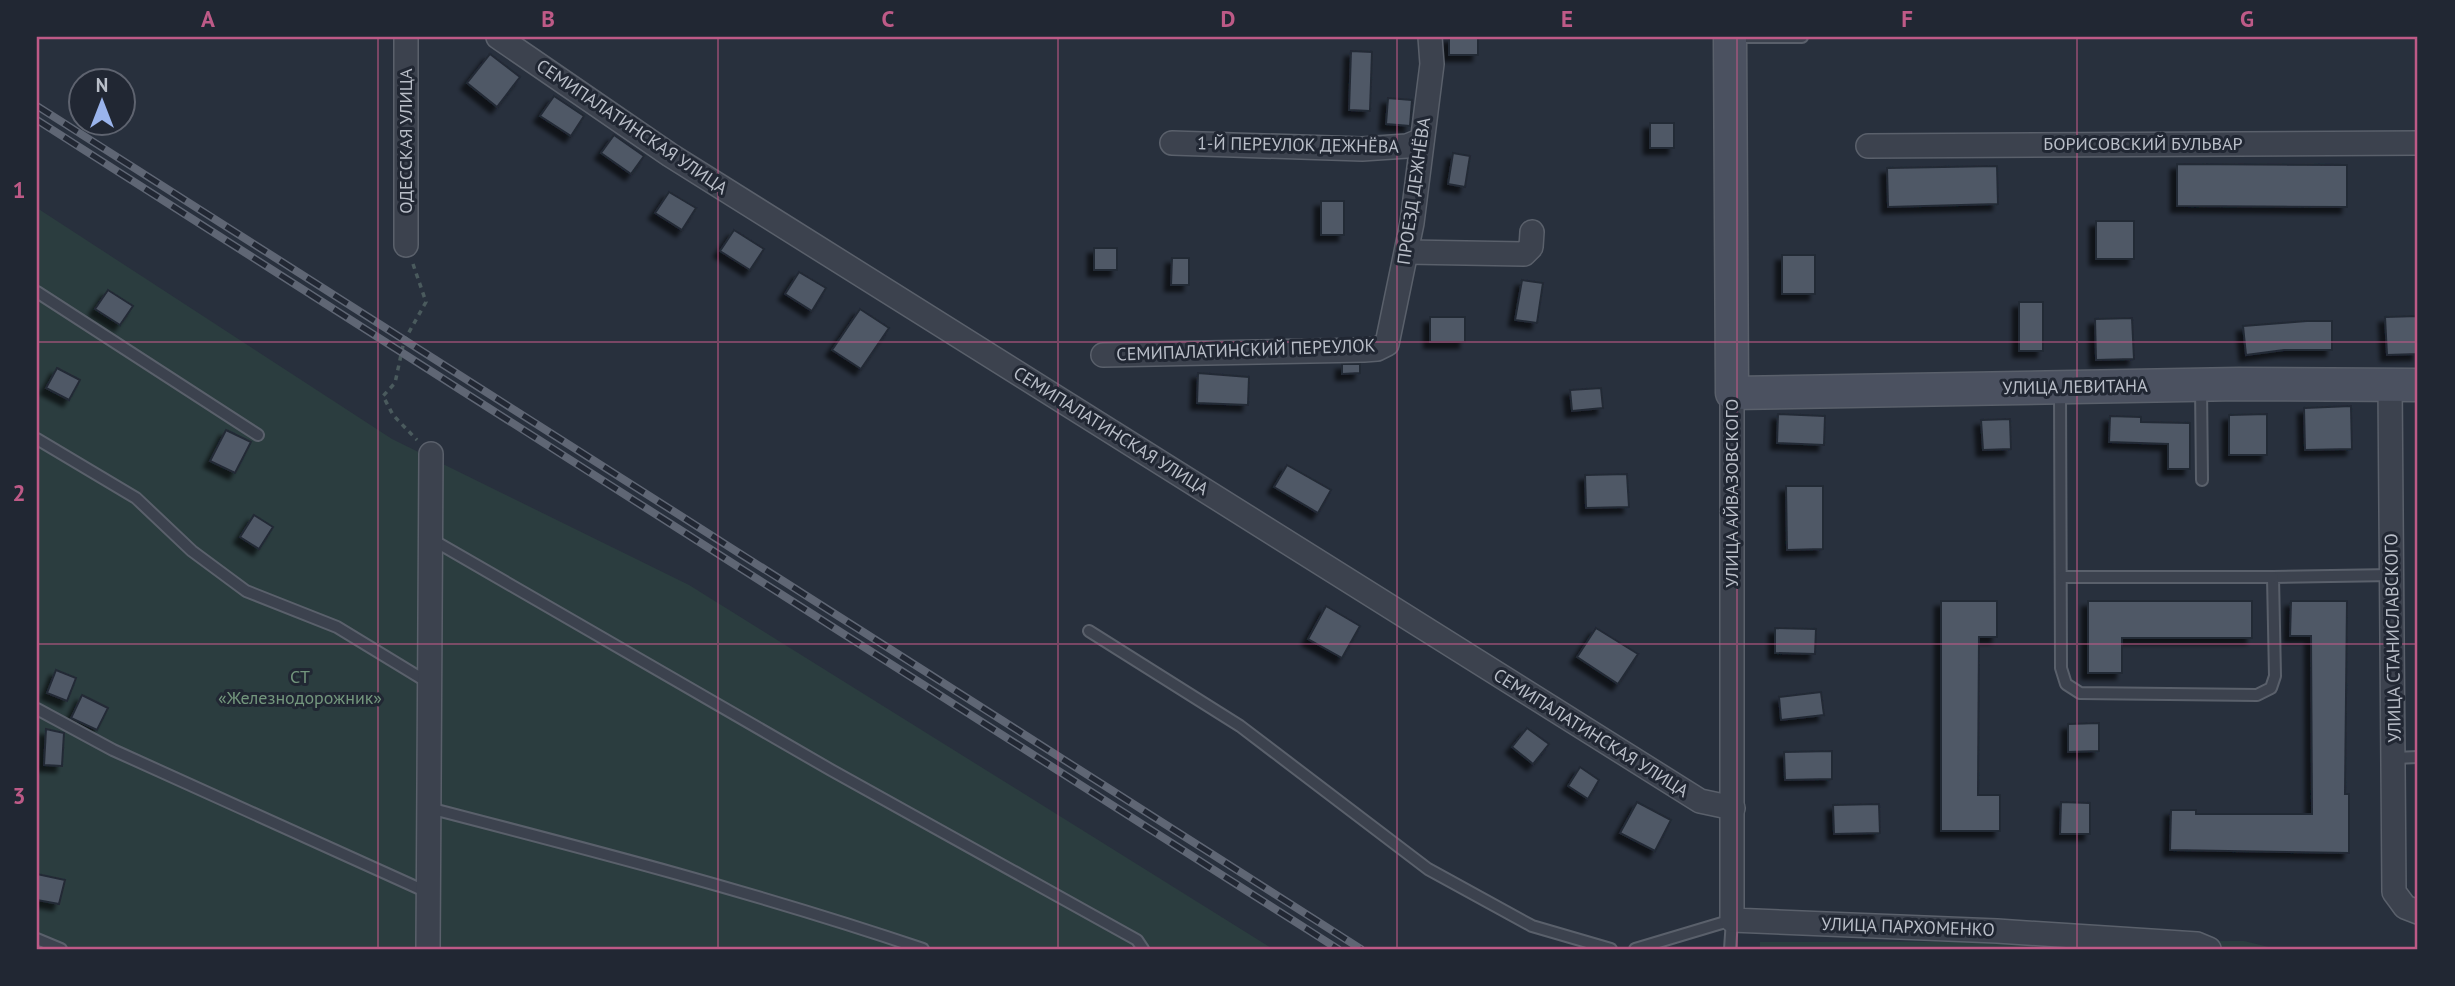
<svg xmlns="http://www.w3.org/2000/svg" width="2455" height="986" viewBox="0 0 2455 986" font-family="'PT Sans',sans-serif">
<defs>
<filter id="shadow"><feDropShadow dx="-6" dy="6" stdDeviation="2" flood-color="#0009"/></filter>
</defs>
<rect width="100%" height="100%" fill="#28303d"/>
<g fill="#2b3d3f">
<polygon points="37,208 392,439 689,585 1273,949 37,949"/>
<polygon points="2244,941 2277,949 1760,949 1760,942"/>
</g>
<g fill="#4f5866" stroke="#232935" stroke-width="2" filter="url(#shadow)">
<rect x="1449" y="37" width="29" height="18"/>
<polygon points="1351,51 1372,52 1370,111 1349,110"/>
<polygon points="490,54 520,77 497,107 467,83"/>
<polygon points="554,96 584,116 571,136 540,116"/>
<polygon points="1388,98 1412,100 1410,126 1386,124"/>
<rect x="1650" y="123" width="24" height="25"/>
<polygon points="614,135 644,156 631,174 601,153"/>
<polygon points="1453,153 1470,156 1465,187 1448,184"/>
<polygon points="2177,164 2347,165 2347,207 2177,206"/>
<polygon points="1997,166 1998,204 1888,207 1887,168"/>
<polygon points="669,192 696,208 682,230 655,213"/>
<rect x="1321" y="201" width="23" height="34"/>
<rect x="2096" y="221" width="38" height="38"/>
<polygon points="734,230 764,249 750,270 720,251"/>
<rect x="1094" y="248" width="23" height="22"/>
<rect x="1782" y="255" width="33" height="39"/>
<polygon points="1172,258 1189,258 1189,285 1171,285"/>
<polygon points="799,272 826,288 812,311 785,294"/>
<polygon points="1522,280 1543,283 1537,323 1515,320"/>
<polygon points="108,290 133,306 120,325 95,309"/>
<rect x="2019" y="302" width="24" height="49"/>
<polygon points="860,309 889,328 861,369 832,350"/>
<polygon points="2418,316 2418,354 2387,355 2385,317"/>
<rect x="1430" y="317" width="35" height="25"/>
<polygon points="2132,318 2134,359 2096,360 2095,319"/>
<polygon points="2307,321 2332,321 2332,350 2284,350 2246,355 2243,326"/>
<polygon points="1342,364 1360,364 1360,373 1342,374"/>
<polygon points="57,368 80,380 69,400 46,388"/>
<polygon points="1198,373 1249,377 1248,405 1197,403"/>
<polygon points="1601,388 1603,408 1572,411 1570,390"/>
<polygon points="2351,406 2352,449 2305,450 2304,408"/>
<polygon points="1778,414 1825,416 1824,445 1777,443"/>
<polygon points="2267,414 2267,455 2229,455 2229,415"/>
<polygon points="2110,416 2141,417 2141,422 2190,423 2190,469 2168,469 2168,444 2109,442"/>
<polygon points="2010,419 2011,449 1983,450 1981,420"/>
<polygon points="226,430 251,442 235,473 210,461"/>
<polygon points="1287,465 1331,490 1318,513 1274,487"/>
<polygon points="1627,474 1629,507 1586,508 1585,475"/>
<polygon points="1786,486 1823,486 1823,549 1787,550"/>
<polygon points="254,515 273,527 259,549 240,537"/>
<polygon points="1941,601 1997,601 1997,637 1979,637 1978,795 2000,795 2000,831 1941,831"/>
<polygon points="2088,601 2252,601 2252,638 2122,638 2122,673 2088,673"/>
<polygon points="2291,601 2347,601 2345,794 2349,794 2349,853 2170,850 2171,810 2196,810 2196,814 2312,814 2311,636 2290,636"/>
<polygon points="1326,606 1360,626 1342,658 1308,639"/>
<polygon points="1596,628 1638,654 1618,684 1577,657"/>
<polygon points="1775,628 1816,629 1815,654 1775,653"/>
<polygon points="56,670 76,678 67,701 47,693"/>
<polygon points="1821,692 1824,715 1781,720 1779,697"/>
<polygon points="82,695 108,708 97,730 71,718"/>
<polygon points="2099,723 2099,751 2068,752 2068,724"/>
<polygon points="1527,728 1549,744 1533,764 1512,747"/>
<polygon points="46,729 64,733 62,766 44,765"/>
<polygon points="1832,751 1832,779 1785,780 1784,752"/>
<polygon points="1580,767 1599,780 1588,799 1568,786"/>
<polygon points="1637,802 1671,820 1655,851 1620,833"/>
<polygon points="2061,802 2090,803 2090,834 2060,834"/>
<polygon points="1879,804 1880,833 1834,834 1833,805"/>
<polygon points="37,874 65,880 59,904 37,900"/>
</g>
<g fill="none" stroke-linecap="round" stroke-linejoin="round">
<defs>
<g id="lane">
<polyline points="1733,37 1802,37"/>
<polyline points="37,292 258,435"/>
<polyline points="2201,387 2202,480"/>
<polyline points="2060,390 2061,668 2066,684 2080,693 2257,695 2271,688 2275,676 2273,577 2392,575"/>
<polyline points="37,439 136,498 192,551 246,591 337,627 429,683"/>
<polyline points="431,539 831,770 1137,940 1143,949"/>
<polyline points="2062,577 2273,577"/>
<polyline points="1089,631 1240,726 1428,869 1532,926 1611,949"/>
<polyline points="37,709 113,750 427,892"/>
<polyline points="2395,758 2418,757"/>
<path d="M429,808C595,851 761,894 923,949"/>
<polyline points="37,939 61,949"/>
<polyline points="1635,949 1732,920 1730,949"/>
</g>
<g id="street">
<polyline points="406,37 406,245"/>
<polyline points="498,37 670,155 1700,801 1733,808"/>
<polyline points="1172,143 1362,149 1407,146 1422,140"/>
<polyline points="1868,146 2418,143"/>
<polyline points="1407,252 1524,254 1531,247 1532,232"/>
<polyline points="1103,355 1364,350 1377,349 1387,344 1412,223 1432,64 1430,37"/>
<polyline points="2390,384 2394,892 2405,907 2418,912"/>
<polyline points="1732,393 1732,920 1997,931 2197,944 2209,949"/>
<polyline points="428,949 431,454"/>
</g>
<polyline id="secondary" points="1730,37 1732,393 2239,384 2418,385"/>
</defs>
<use href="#lane" stroke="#5a606b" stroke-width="14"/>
<use href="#street" stroke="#5a606b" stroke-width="26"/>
<use href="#secondary" stroke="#5a606b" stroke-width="35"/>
<polyline stroke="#4a5a5d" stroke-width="3.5" stroke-dasharray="5 5" stroke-linecap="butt" points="413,264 426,302 404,341 395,383 383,396 393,415 417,440"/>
<use href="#lane" stroke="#3c424e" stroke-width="10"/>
<use href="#street" stroke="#3c424e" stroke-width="23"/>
<use href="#secondary" stroke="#4b5160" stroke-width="32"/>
<defs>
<g id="rail">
<polyline points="37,106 1361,949"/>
<polyline points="37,120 1338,949"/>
</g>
</defs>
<use href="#rail" stroke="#5f6674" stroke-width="8"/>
<use href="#rail" stroke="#212733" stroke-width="5" stroke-dasharray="16" stroke-linecap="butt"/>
</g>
<path fill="none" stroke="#be5a87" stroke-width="2" stroke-opacity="0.55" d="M378,37V949M718,37V949M1058,37V949M1397,37V949M1737,37V949M2077,37V949M37,342H2418M37,644H2418"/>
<g text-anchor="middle" stroke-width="6" stroke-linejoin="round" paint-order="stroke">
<g font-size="18" fill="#b9bec8" stroke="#212733">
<text transform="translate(632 127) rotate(34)" y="6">СЕМИПАЛАТИНСКАЯ УЛИЦА</text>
<text transform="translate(406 141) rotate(-90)" y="6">ОДЕССКАЯ УЛИЦА</text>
<text x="2143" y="150">БОРИСОВСКИЙ БУЛЬВАР</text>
<text transform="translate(1298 145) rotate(1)" y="6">1-Й ПЕРЕУЛОК ДЕЖНЁВА</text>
<text transform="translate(1414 191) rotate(-82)" y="6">ПРОЕЗД ДЕЖНЁВА</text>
<text transform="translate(1246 350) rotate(-2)" y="6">СЕМИПАЛАТИНСКИЙ ПЕРЕУЛОК</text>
<text transform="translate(2075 387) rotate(-1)" y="6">УЛИЦА ЛЕВИТАНА</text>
<text transform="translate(1111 431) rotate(32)" y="6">СЕМИПАЛАТИНСКАЯ УЛИЦА</text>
<text transform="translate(1732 493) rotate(-90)" y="6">УЛИЦА АЙВАЗОВСКОГО</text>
<text transform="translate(2393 638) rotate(-91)" y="6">УЛИЦА СТАНИСЛАВСКОГО</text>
<text transform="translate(1591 733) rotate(32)" y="6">СЕМИПАЛАТИНСКАЯ УЛИЦА</text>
<text transform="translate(1908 927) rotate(2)" y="6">УЛИЦА ПАРХОМЕНКО</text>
</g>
<g font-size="18" fill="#73967d" stroke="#212733">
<text x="300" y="683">СТ<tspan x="300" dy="21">«Железнодорожник»</tspan></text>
</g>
</g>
<rect width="2455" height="986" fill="none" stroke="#212733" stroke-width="77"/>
<g transform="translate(102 102)"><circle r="33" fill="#212733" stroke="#5e636f" stroke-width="2"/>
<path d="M0-5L12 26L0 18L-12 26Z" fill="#9ab4ec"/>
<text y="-10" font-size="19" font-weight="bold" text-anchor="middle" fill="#b9bec8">N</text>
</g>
<rect x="38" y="38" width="2378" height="910" fill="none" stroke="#be5a87" stroke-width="2.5"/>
<g font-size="23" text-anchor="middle" font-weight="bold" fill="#be5a87">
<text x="208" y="27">A</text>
<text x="548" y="27">B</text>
<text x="888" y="27">C</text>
<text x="1228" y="27">D</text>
<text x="1567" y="27">E</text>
<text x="1907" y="27">F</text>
<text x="2247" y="27">G</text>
<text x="19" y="198">1</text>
<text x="19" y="501">2</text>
<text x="19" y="804">3</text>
</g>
</svg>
